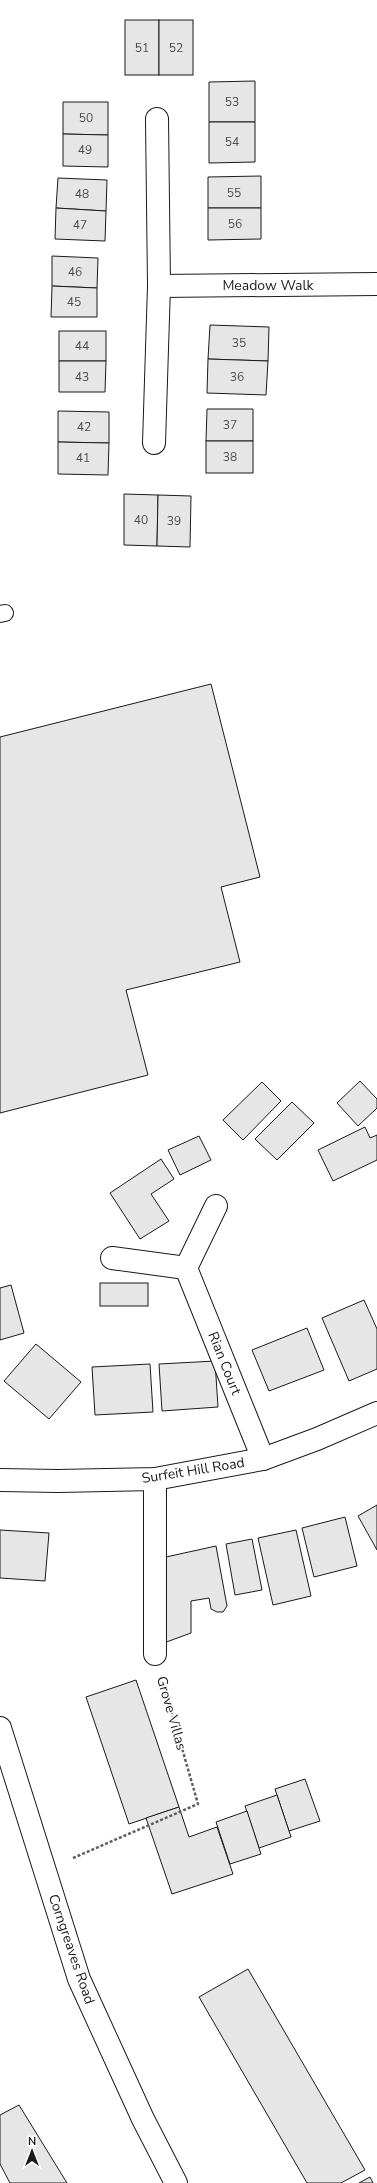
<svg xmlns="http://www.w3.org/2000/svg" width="377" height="2183" viewBox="0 0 377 2183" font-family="'Nunito Sans',sans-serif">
<rect width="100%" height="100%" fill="#fff"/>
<g fill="#e6e6e6" stroke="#1a1a1a">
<rect x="125" y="20" width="34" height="55"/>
<rect x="159" y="20" width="34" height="55"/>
<polygon points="255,81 255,122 209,122 209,82"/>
<polygon points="63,102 108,102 108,135 63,134"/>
<polygon points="209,122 255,122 255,162 209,163"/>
<polygon points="63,134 108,135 108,167 63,166"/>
<polygon points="261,176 261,208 208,208 208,177"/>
<polygon points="58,178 107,180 106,211 56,208"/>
<polygon points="56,208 106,211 105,241 55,239"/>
<polygon points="208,208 261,208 261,239 208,240"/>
<polygon points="52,256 98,258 97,288 52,286"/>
<polygon points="52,286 97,288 97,317 51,317"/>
<polygon points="210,325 269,327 268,361 208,359"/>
<rect x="59" y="331" width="47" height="30"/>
<polygon points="208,359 268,361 266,395 207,393"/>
<polygon points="59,361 106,361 105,392 59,392"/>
<polygon points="207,409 253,409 253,441 206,441"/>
<polygon points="58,411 109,412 109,443 58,442"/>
<rect x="206" y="441" width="47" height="32"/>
<polygon points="58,442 109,443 108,475 58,474"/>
<polygon points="124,494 158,495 157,546 124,545"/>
<polygon points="158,495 191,496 190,547 157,546"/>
<polygon points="211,684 260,877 221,887 240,962 126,990 148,1075 0,1113 0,737"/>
<polygon points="360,1081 377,1099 377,1108 358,1126 337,1103"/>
<polygon points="262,1082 281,1101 243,1140 223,1120"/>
<polygon points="292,1102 314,1123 277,1160 255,1139"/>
<polygon points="365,1127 370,1138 377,1135 377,1160 333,1181 318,1150"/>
<polygon points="199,1136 211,1160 180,1175 168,1150"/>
<polygon points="161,1159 174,1179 151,1194 169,1221 140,1239 110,1193"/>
<rect x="100" y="1283" width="48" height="23"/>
<polygon points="11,1285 24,1333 0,1340 0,1288"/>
<polygon points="364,1300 377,1329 377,1369 349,1381 322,1318"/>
<polygon points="307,1328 324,1370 269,1391 252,1350"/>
<polygon points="36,1344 81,1382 49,1419 4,1381"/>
<polygon points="215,1361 218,1407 162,1411 159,1364"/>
<polygon points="150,1364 153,1412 95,1415 92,1367"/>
<polygon points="377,1505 377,1550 358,1516"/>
<polygon points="345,1517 357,1566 314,1577 302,1528"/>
<polygon points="0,1530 49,1533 45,1581 0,1578"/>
<polygon points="296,1530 311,1596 273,1605 258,1538"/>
<polygon points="252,1539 262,1590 235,1595 226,1544"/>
<polygon points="216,1546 227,1606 223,1612 217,1612 211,1609 209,1598 191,1601 191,1633 161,1644 166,1557"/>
<polygon points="136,1680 179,1807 129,1824 86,1697"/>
<polygon points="305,1779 320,1821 289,1831 275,1789"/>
<polygon points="277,1795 291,1837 259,1848 245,1806"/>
<polygon points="179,1807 189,1837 217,1827 233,1874 172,1894 146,1818"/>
<polygon points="247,1811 261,1854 230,1864 216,1822"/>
<polygon points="248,1969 365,2170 341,2183 307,2183 199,1997"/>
<polygon points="19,2105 67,2183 10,2183 0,2164 0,2115"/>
<polygon points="370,2177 373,2183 359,2183"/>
</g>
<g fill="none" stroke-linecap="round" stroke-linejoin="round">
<defs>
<polyline id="lane" points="0,614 5,613"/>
<g id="street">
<polyline points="159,286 377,284"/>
<polyline points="154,443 159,286 157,119"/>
<polyline points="112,1258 186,1268 216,1206"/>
<polyline points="186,1268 263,1459"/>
<polyline points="155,1654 155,1479"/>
</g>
<g id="secondary">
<polyline points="0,1480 58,1481 155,1479 263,1459 317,1439 377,1413"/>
<polyline points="0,1728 79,1979 143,2119 176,2183"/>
</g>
</defs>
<use href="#lane" stroke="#1a1a1a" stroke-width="18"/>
<use href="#street" stroke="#1a1a1a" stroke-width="24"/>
<use href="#secondary" stroke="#1a1a1a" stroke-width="24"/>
<polyline stroke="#5f5f5f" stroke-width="2.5" stroke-dasharray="3 2" stroke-linecap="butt" points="73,1858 198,1804 163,1682"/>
<use href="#lane" stroke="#fff" stroke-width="16"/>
<use href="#street" stroke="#fff" stroke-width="22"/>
<use href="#secondary" stroke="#fff" stroke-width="22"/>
</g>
<g text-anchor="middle" stroke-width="3" stroke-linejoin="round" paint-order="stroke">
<g font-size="12" fill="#4d4d4d">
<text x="142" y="52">51</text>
<text x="176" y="52">52</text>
<text x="232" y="106">53</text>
<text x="86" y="122">50</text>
<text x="232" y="146">54</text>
<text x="85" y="154">49</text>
<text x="234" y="197">55</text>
<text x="82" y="198">48</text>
<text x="235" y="228">56</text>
<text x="80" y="229">47</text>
<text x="75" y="276">46</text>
<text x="74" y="306">45</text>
<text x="239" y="347">35</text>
<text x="82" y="350">44</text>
<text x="82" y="381">43</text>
<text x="237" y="381">36</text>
<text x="230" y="429">37</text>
<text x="84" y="431">42</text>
<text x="230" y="461">38</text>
<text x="83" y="462">41</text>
<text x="141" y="524">40</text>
<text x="174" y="525">39</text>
</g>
<g font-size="14" fill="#1a1a1a" stroke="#fff">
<text x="268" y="290">Meadow Walk</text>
<text transform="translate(225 1363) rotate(68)" y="5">Rian Court</text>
<text transform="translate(193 1470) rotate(-9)" y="5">Surfeit Hill Road</text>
<text transform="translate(172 1713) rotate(74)" y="5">Grove Villas</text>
<text transform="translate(72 1949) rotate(71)" y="5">Corngreaves Road</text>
</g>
</g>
<g transform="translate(32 2151)" stroke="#ffffff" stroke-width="3" paint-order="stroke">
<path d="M0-3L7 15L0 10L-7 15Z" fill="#1a1a1a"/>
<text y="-6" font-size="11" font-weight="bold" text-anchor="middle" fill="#1a1a1a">N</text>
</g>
</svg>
